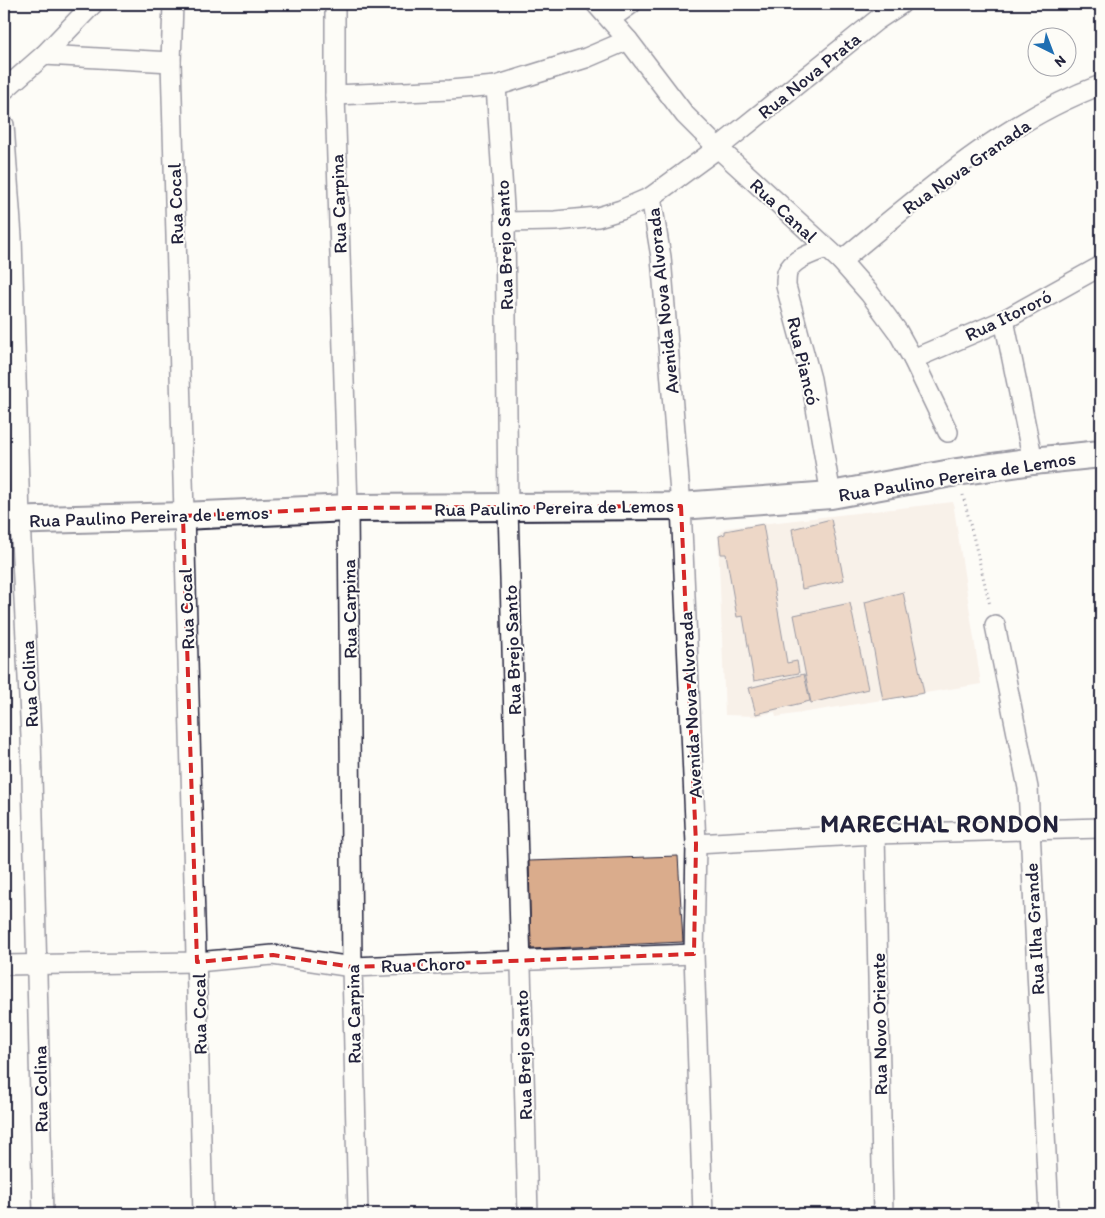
<svg xmlns="http://www.w3.org/2000/svg" width="1105" height="1218" viewBox="0 0 1105 1218" font-family="Itim,sans-serif">
<rect width="100%" height="100%" fill="#fdfcf7"/>
<filter id="ink" filterUnits="userSpaceOnUse"><feTurbulence type="fractalNoise" baseFrequency=".02" numOctaves="2"/><feDisplacementMap in="SourceGraphic" scale="10" xChannelSelector="R" yChannelSelector="G"/><feConvolveMatrix kernelMatrix="1 2 1 2 8 2 1 2 1" color-interpolation-filters="sRGB"/></filter>
<g filter="url(#ink)">
<polygon fill="#f2e4d7" points="953,502 981,684 776,717 775,712 757,716 725,715 718,536 725,528"/>
<g fill="#daac8c" stroke="#22223b">
<polygon points="831,519 844,580 802,589 792,529"/>
<polygon points="763,524 787,663 797,661 799,673 754,681 743,616 737,617 726,554 721,554 719,536 725,534 725,531"/>
<polygon points="903,592 924,693 883,700 865,602"/>
<polygon points="850,603 868,689 811,703 794,615"/>
<polygon points="804,674 810,701 756,714 749,688"/>
<polygon points="678,856 683,942 531,949 529,861"/>
</g>
<g fill="none" stroke-linecap="round" stroke-linejoin="round">
<defs>
<g id="street">
<path d="M173,4L171,62C181,446 195,830 203,1214"/>
<polyline points="335,4 335,95 348,508 352,967 358,1214"/>
<polyline points="596,4 628,40 685,115 718,148 841,261 870,294 898,332 913,359 948,432"/>
<polyline points="610,19 631,4"/>
<polyline points="44,55 171,62"/>
<polyline points="496,86 505,222 508,508 528,1214"/>
<polyline points="4,90 44,55 93,4"/>
<polyline points="335,95 450,90 496,86 586,58 628,40"/>
<polyline points="4,125 12,237 20,520 31,737 43,1214"/>
<polyline points="651,197 661,257 681,506 696,844 694,954 703,1214"/>
<polyline points="505,222 555,221 598,217 621,210 651,197 718,148 877,20 901,4"/>
<path d="M826,248C813,253 792,259 787,273C786,277 786,282 786,286L811,379L831,495"/>
<path d="M841,261C920,196 1003,121 1101,85"/>
<polyline points="1004,320 1033,461"/>
<polyline points="913,359 1004,320 1101,266"/>
<polyline points="995,625 1028,788 1049,1214"/>
<polyline points="875,834 883,1214"/>
<polyline points="696,844 875,834 1101,828"/>
<polyline points="4,965 197,962 273,955 352,967 694,954"/>
</g>
<polyline id="secondary" points="4,521 183,516 348,508 681,506 831,495 957,472 1033,461 1101,454"/>
</defs>
<use href="#street" stroke="#22223b" stroke-width="22"/>
<use href="#secondary" stroke="#22223b" stroke-width="30"/>
<polyline stroke="#22223b" stroke-width="3" stroke-dasharray="1 4" stroke-linecap="butt" points="963,495 990,605"/>
<use href="#street" stroke="#fdfcf7" stroke-width="19"/>
<use href="#secondary" stroke="#fdfcf7" stroke-width="26"/>
</g>
</g>
<path d="M0 0H1105V1218H0ZM681,506L696,844L694,954L352,967L273,955L197,962L183,516L348,508Z" fill="#fdfcf7" fill-opacity=".55" fill-rule="evenodd"/>
<path fill="none" stroke="#d62828" stroke-width="4" stroke-dasharray="10 6" stroke-linejoin="round" d="M681,506L696,844L694,954L352,967L273,955L197,962L183,516L348,508Z"/>
<g text-anchor="middle" stroke-width="4" stroke-linejoin="round" paint-order="stroke">
<g font-size="19" fill="#22223b" stroke="#fdfcf7">
<text transform="translate(809 75) rotate(-39)" y="7">Rua Nova Prata</text>
<text transform="translate(966 166) rotate(-35)" y="7">Rua Nova Granada</text>
<text transform="translate(175 204) rotate(-92)" y="7">Rua Cocal</text>
<text transform="translate(338 204) rotate(-92)" y="7">Rua Carpina</text>
<text transform="translate(784 210) rotate(43)" y="7">Rua Canal</text>
<text transform="translate(504 245) rotate(-92)" y="7">Rua Brejo Santo</text>
<text transform="translate(662 301) rotate(-96)" y="7">Avenida Nova Alvorada</text>
<text transform="translate(1008 315) rotate(-26)" y="7">Rua Itororó</text>
<text transform="translate(804 361) rotate(77)" y="7">Rua Piancó</text>
<text transform="translate(957 476) rotate(-9)" y="7">Rua Paulino Pereira de Lemos</text>
<text transform="translate(554 507) rotate(-1)" y="7">Rua Paulino Pereira de Lemos</text>
<text transform="translate(149 516) rotate(-2)" y="7">Rua Paulino Pereira de Lemos</text>
<text transform="translate(186 609) rotate(-92)" y="7">Rua Cocal</text>
<text transform="translate(349 609) rotate(-91)" y="7">Rua Carpina</text>
<text transform="translate(512 650) rotate(-92)" y="7">Rua Brejo Santo</text>
<text transform="translate(29 684) rotate(-93)" y="7">Rua Colina</text>
<text transform="translate(690 705) rotate(-93)" y="7">Avenida Nova Alvorada</text>
<text transform="translate(1034 929) rotate(-93)" y="7">Rua Ilha Grande</text>
<text transform="translate(423 964) rotate(-2)" y="7">Rua Choro</text>
<text transform="translate(199 1014) rotate(-91)" y="7">Rua Cocal</text>
<text transform="translate(353 1014) rotate(-91)" y="7">Rua Carpina</text>
<text transform="translate(879 1024) rotate(-91)" y="7">Rua Novo Oriente</text>
<text transform="translate(523 1055) rotate(-92)" y="7">Rua Brejo Santo</text>
<text transform="translate(40 1089) rotate(-91)" y="7">Rua Colina</text>
</g>
<g font-size="24" font-weight="bold" letter-spacing="1" fill="#22223b" stroke="#fdfcf7">
<text x="940" y="832">MARECHAL RONDON</text>
</g>
</g>
<rect width="1105" height="1218" fill="none" stroke="#fdfcf7" stroke-width="20"/>
<rect x="10" y="10" width="1085" height="1198" fill="none" stroke="#22223b" stroke-width="2" filter="url(#ink)"/>
<g transform="translate(1052 52) rotate(138)"><circle r="24" fill="#fdfcf7" stroke="#a5a5ac"/>
<path d="M0-4L9 19L0 12L-9 19Z" fill="#1f6fb2"/>
<text y="-8" font-size="14" font-weight="bold" text-anchor="middle" fill="#22223b">N</text>
</g>
</svg>
